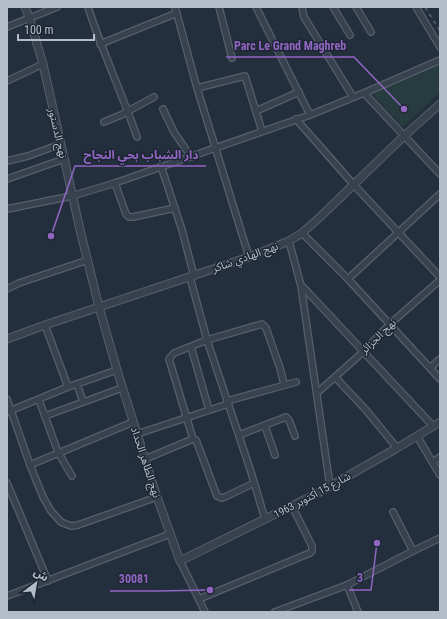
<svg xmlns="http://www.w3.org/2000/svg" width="447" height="619" viewBox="0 0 447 619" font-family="'Roboto Condensed','Noto Sans Arabic',sans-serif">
<rect width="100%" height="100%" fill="#242f3e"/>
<polygon fill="#263c3f" points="440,62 440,92 403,127 368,90"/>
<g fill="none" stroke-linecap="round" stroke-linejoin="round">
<defs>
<g id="minor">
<path d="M88,7C102,51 122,93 137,137"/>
<polyline points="175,7 197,88 249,257"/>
<polyline points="219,7 232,58"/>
<polyline points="256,7 310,115"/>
<polyline points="302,7 304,17 353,97"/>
<polyline points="333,7 350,35"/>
<polyline points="356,7 371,32"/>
<polyline points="416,7 440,47"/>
<polyline points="7,27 57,7"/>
<polyline points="100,44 177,13"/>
<polyline points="7,81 43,64"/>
<polyline points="197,88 245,76 262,131"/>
<polyline points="364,93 440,174"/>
<polyline points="163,109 174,132 191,157"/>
<polyline points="256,111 299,92"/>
<polyline points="296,119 354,185 440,277"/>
<polyline points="104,122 121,115 154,97"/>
<polyline points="7,161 28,156 61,144"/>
<polyline points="161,166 182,230 194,276"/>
<polyline points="7,179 64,159"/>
<polyline points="115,183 126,214 129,217 133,217 175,208"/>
<polyline points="7,209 72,196 115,183 310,115 364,93 440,60"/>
<polyline points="302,233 348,279 440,379"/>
<polyline points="289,241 301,286 330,486"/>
<polyline points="190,277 207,340 251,472 265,519"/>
<polyline points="348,279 440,194"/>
<polyline points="302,286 433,426"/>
<polyline points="7,289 19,283 88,260"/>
<polyline points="45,325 68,387"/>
<polyline points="191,347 209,410"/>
<polyline points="430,368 440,359"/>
<polyline points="335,377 366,410 397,448"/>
<polyline points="77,384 83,402"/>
<polyline points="317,393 363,352 390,324 440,280"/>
<polyline points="7,399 30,465 43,497 51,511 61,522 71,526 78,525 157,497"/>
<polyline points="39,400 58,452 72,476"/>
<polyline points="227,401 296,382"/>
<polyline points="7,412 68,387 117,370"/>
<polyline points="45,416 122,388"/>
<polyline points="265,426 275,455"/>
<polyline points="137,434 228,404"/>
<polyline points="239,435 286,417 289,420 295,436"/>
<polyline points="417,436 440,475"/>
<polyline points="145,459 193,439"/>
<polyline points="433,462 440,457"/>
<polyline points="30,465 133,422"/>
<polyline points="7,483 48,581"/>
<polyline points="254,483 225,497 222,498 217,496 196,440 193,439 169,359 174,353 207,340 262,324 266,328 280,368 284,384"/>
<polyline points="393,512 413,551"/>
<polyline points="180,561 205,612"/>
<polyline points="347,585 358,612"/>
<polyline points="7,596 170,534"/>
<polyline points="199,599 310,553 312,551 312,546 292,506"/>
<polyline points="275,612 347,585 413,551 440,538"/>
</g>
<g id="tertiary">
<polyline points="25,7 29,17 43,64 81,234 99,307 117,370 157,497 180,561 318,493 397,448 440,422"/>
<polyline points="7,339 45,325 249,257 289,241 302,233 320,217 404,136 440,104"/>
</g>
</defs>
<use href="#minor" stroke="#565f6c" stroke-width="8"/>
<use href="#tertiary" stroke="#565f6c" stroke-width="9"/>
<use href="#minor" stroke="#38414e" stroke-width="5.5"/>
<use href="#tertiary" stroke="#38414e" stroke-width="7"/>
<polyline stroke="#5a6575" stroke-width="1.5" stroke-dasharray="4 4" stroke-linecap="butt" points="425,7 440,31"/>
</g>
<g text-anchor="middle" stroke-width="3" stroke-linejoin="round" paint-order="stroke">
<g font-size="11" fill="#b4bcc9" stroke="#1d2633">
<text transform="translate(58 133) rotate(77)" y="4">نهج الدستور</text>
<text transform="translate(245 257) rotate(-20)" y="4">نهج الهادي شاكر</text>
<text transform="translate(378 336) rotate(-44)" y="4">نهج الجزائر</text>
<text transform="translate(146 462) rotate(72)" y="4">نهج الطاهر الحداد</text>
<text transform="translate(312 495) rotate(-28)" y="4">شارع 15 أكتوبر 1963</text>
</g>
</g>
<path fill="none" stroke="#9266c3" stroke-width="1.5" d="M404 109L354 57H226M51 236L75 166H206M377 543L371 590H349M210 590L157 591H110"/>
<g fill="#9266c3" stroke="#1d2633" stroke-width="1.5">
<circle cx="404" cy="109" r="4"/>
<circle cx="51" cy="236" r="4"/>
<circle cx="377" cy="543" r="4"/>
<circle cx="210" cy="590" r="4"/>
</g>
<g font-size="12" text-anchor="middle" font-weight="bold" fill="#9266c3" stroke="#1d2633" stroke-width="3" stroke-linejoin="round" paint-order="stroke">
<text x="290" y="50">Parc Le Grand Maghreb</text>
<text x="141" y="159">دار الشباب بحي النجاح</text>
<text x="360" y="582">3</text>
<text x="134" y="583">30081</text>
</g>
<rect width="447" height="619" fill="none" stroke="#b4bcc9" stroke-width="16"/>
<g transform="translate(36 583) rotate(31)" stroke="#1d2633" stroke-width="3" paint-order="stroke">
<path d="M0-3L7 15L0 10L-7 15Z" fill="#b4bcc9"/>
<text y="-6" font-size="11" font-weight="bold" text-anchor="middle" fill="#b4bcc9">ش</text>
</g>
<path d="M18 34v6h76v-6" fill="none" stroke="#b4bcc9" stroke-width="2"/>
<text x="24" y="34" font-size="12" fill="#b4bcc9" stroke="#1d2633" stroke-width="3" paint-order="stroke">100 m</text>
</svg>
